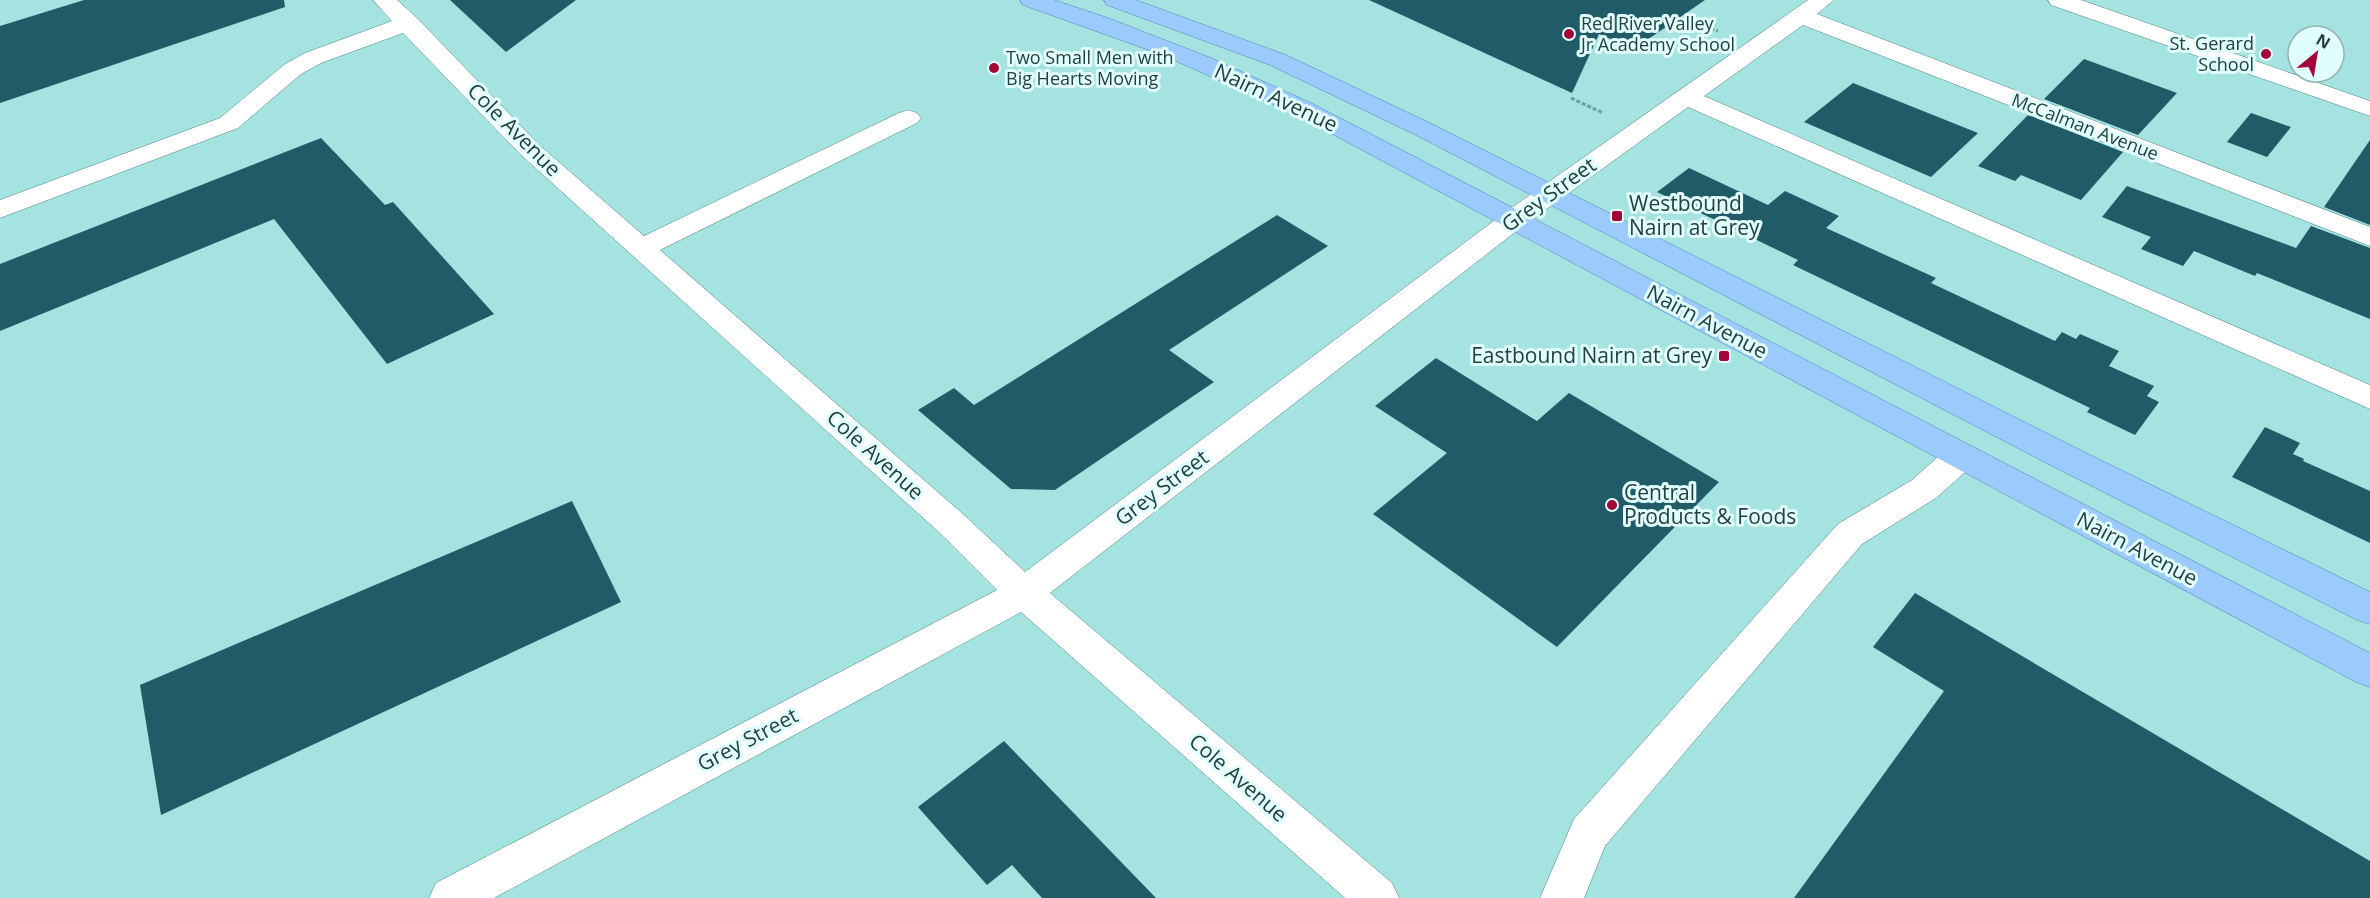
<svg xmlns="http://www.w3.org/2000/svg" width="2370" height="898" viewBox="0 0 2370 898" font-family="'Open Sans',sans-serif">
<rect width="100%" height="100%" fill="#a5e3e1"/>
<g fill="#205b67">
<polygon points="84,0 284,0 285,7 0,103 0,26"/>
<polygon points="450,0 576,0 506,52"/>
<polygon points="1369,0 1705,0 1634,49 1599,34 1572,93"/>
<polygon points="2084,59 2136,78 2177,93 2138,135 2044,99"/>
<polygon points="1853,83 1978,133 1931,177 1804,122"/>
<polygon points="2251,113 2291,127 2267,157 2227,142"/>
<polygon points="2028,115 2123,152 2081,200 2021,175 2015,181 1978,166"/>
<polygon points="321,138 385,205 393,202 494,314 387,364 274,219 0,331 0,264"/>
<polygon points="2370,140 2370,225 2324,207"/>
<polygon points="1689,168 1768,205 1785,191 1839,216 1826,228 1936,278 1931,283 2055,341 2062,332 2076,339 2080,334 2119,351 2109,366 2154,386 2147,396 2159,402 2135,435 2087,412 2090,408 1793,265 1798,260 1657,192"/>
<polygon points="2127,186 2296,248 2311,226 2370,248 2370,319 2257,273 2255,276 2194,251 2183,266 2141,249 2151,237 2102,217"/>
<polygon points="1277,215 1328,246 1169,350 1214,382 1055,490 1011,489 918,410 954,388 974,405"/>
<polygon points="1436,358 1537,421 1569,393 1719,482 1557,647 1373,514 1447,453 1375,406"/>
<polygon points="2265,427 2300,443 2293,454 2304,459 2303,461 2370,491 2370,543 2232,477"/>
<polygon points="572,501 621,602 161,815 140,685"/>
<polygon points="1915,593 2370,861 2370,898 1794,898 1944,691 1873,647"/>
<polygon points="1004,741 1156,898 1042,898 1012,865 987,885 918,807"/>
</g>
<g fill="none" stroke-linecap="round" stroke-linejoin="round">
<defs>
<g id="minor">
<polygon points="373,0 397,0 417,18 538,144 644,236 899,113 908,110 917,113 921,118 917,123 660,250 964,515 1025,572 1503,214 1808,0 1834,0 1817,14 2370,227 2370,246 1803,25 1704,96 2370,385 2370,409 1688,107 1523,226 1050,593 1392,883 1399,898 1345,898 1021,612 494,898 429,898 436,883 997,590 940,533 520,154 403,33 321,63 301,74 238,128 0,218 0,200 220,118 285,64 305,53 392,21"/>
<polygon points="2048,0 2081,0 2370,101 2370,116 2051,5"/>
<polygon points="1961,444 1973,447 1978,456 1973,465 1936,498 1862,544 1605,846 1584,898 1540,898 1574,819 1838,524 1912,480 1949,447"/>
</g>
<g id="major">
<polygon points="1020,0 1054,0 1108,18 1211,58 1311,103 2370,653 2370,687 2356,682 1293,113 1160,54 1023,5"/>
<polygon points="1104,0 1136,0 1286,55 1434,125 2084,452 2370,592 2370,624 2357,620 2060,470 1416,135 1270,65 1107,5"/>
</g>
</defs>
<use href="#minor" stroke="#478382" stroke-width="1"/>
<use href="#major" stroke="#4982ba" stroke-width="1"/>
<g stroke="#6e9d9b" stroke-width="3" stroke-dasharray="4 2" stroke-linecap="butt">
<polyline points="1688,20 1718,31"/>
<polyline points="1571,98 1603,113"/>
</g>
<use href="#minor" fill="#fff" fill-rule="evenodd"/>
<use href="#major" fill="#9dcafd" fill-rule="evenodd"/>
</g>
<g fill="#a30638" stroke="#e0fefd" stroke-width="2">
<circle cx="1569" cy="34" r="6"/>
<circle cx="2266" cy="54" r="6"/>
<circle cx="994" cy="68" r="6"/>
<rect x="1611" y="210" width="12" height="12" rx="3"/>
<rect x="1718" y="350" width="12" height="12" rx="3"/>
<circle cx="1612" cy="505" r="6"/>
</g>
<g text-anchor="middle" stroke-width="6" stroke-linejoin="round" paint-order="stroke">
<g font-size="18" fill="#253f3e" stroke="#e0fefd" text-anchor="start">
<text x="1581" y="30">Red River Valley<tspan x="1581" dy="21">Jr Academy School</tspan></text>
<text x="2254" y="50" text-anchor="end">St. Gerard<tspan x="2254" dy="21">School</tspan></text>
<text x="1006" y="64">Two Small Men with<tspan x="1006" dy="21">Big Hearts Moving</tspan></text>
</g>
<g font-size="18" fill="#253f3e" stroke="#e0fefd">
<text transform="translate(2085 127) rotate(21)" y="6">McCalman Avenue</text>
</g>
<g font-size="21" fill="#253f3e" stroke="#e0fefd">
<text transform="translate(1276 98) rotate(25)" y="7">Nairn Avenue</text>
<text transform="translate(514 130) rotate(45)" y="7">Cole Avenue</text>
<text transform="translate(1549 195) rotate(-36)" y="7">Grey Street</text>
<text transform="translate(1707 322) rotate(28)" y="7">Nairn Avenue</text>
<text transform="translate(875 455) rotate(42)" y="7">Cole Avenue</text>
<text transform="translate(1162 488) rotate(-37)" y="7">Grey Street</text>
<text transform="translate(2137 549) rotate(28)" y="7">Nairn Avenue</text>
<text transform="translate(748 740) rotate(-28)" y="7">Grey Street</text>
<text transform="translate(1238 778) rotate(41)" y="7">Cole Avenue</text>
</g>
<g font-size="21" fill="#253f3e" stroke="#e0fefd" text-anchor="start">
<text x="1629" y="211">Westbound<tspan x="1629" dy="24">Nairn at Grey</tspan></text>
<text x="1712" y="363" text-anchor="end">Eastbound Nairn at Grey</text>
<text x="1624" y="500">Central<tspan x="1624" dy="24">Products &amp; Foods</tspan></text>
</g>
</g>
<g transform="translate(2316 54) rotate(30)"><circle r="28" fill="#e0fefd" stroke="#95b2b1" stroke-width="1.5"/>
<path d="M0-4.5L10 22L0 15L-10 22Z" fill="#a30638"/>
<text y="-9" font-size="16" font-weight="bold" text-anchor="middle" fill="#253f3e">N</text>
</g>
</svg>
